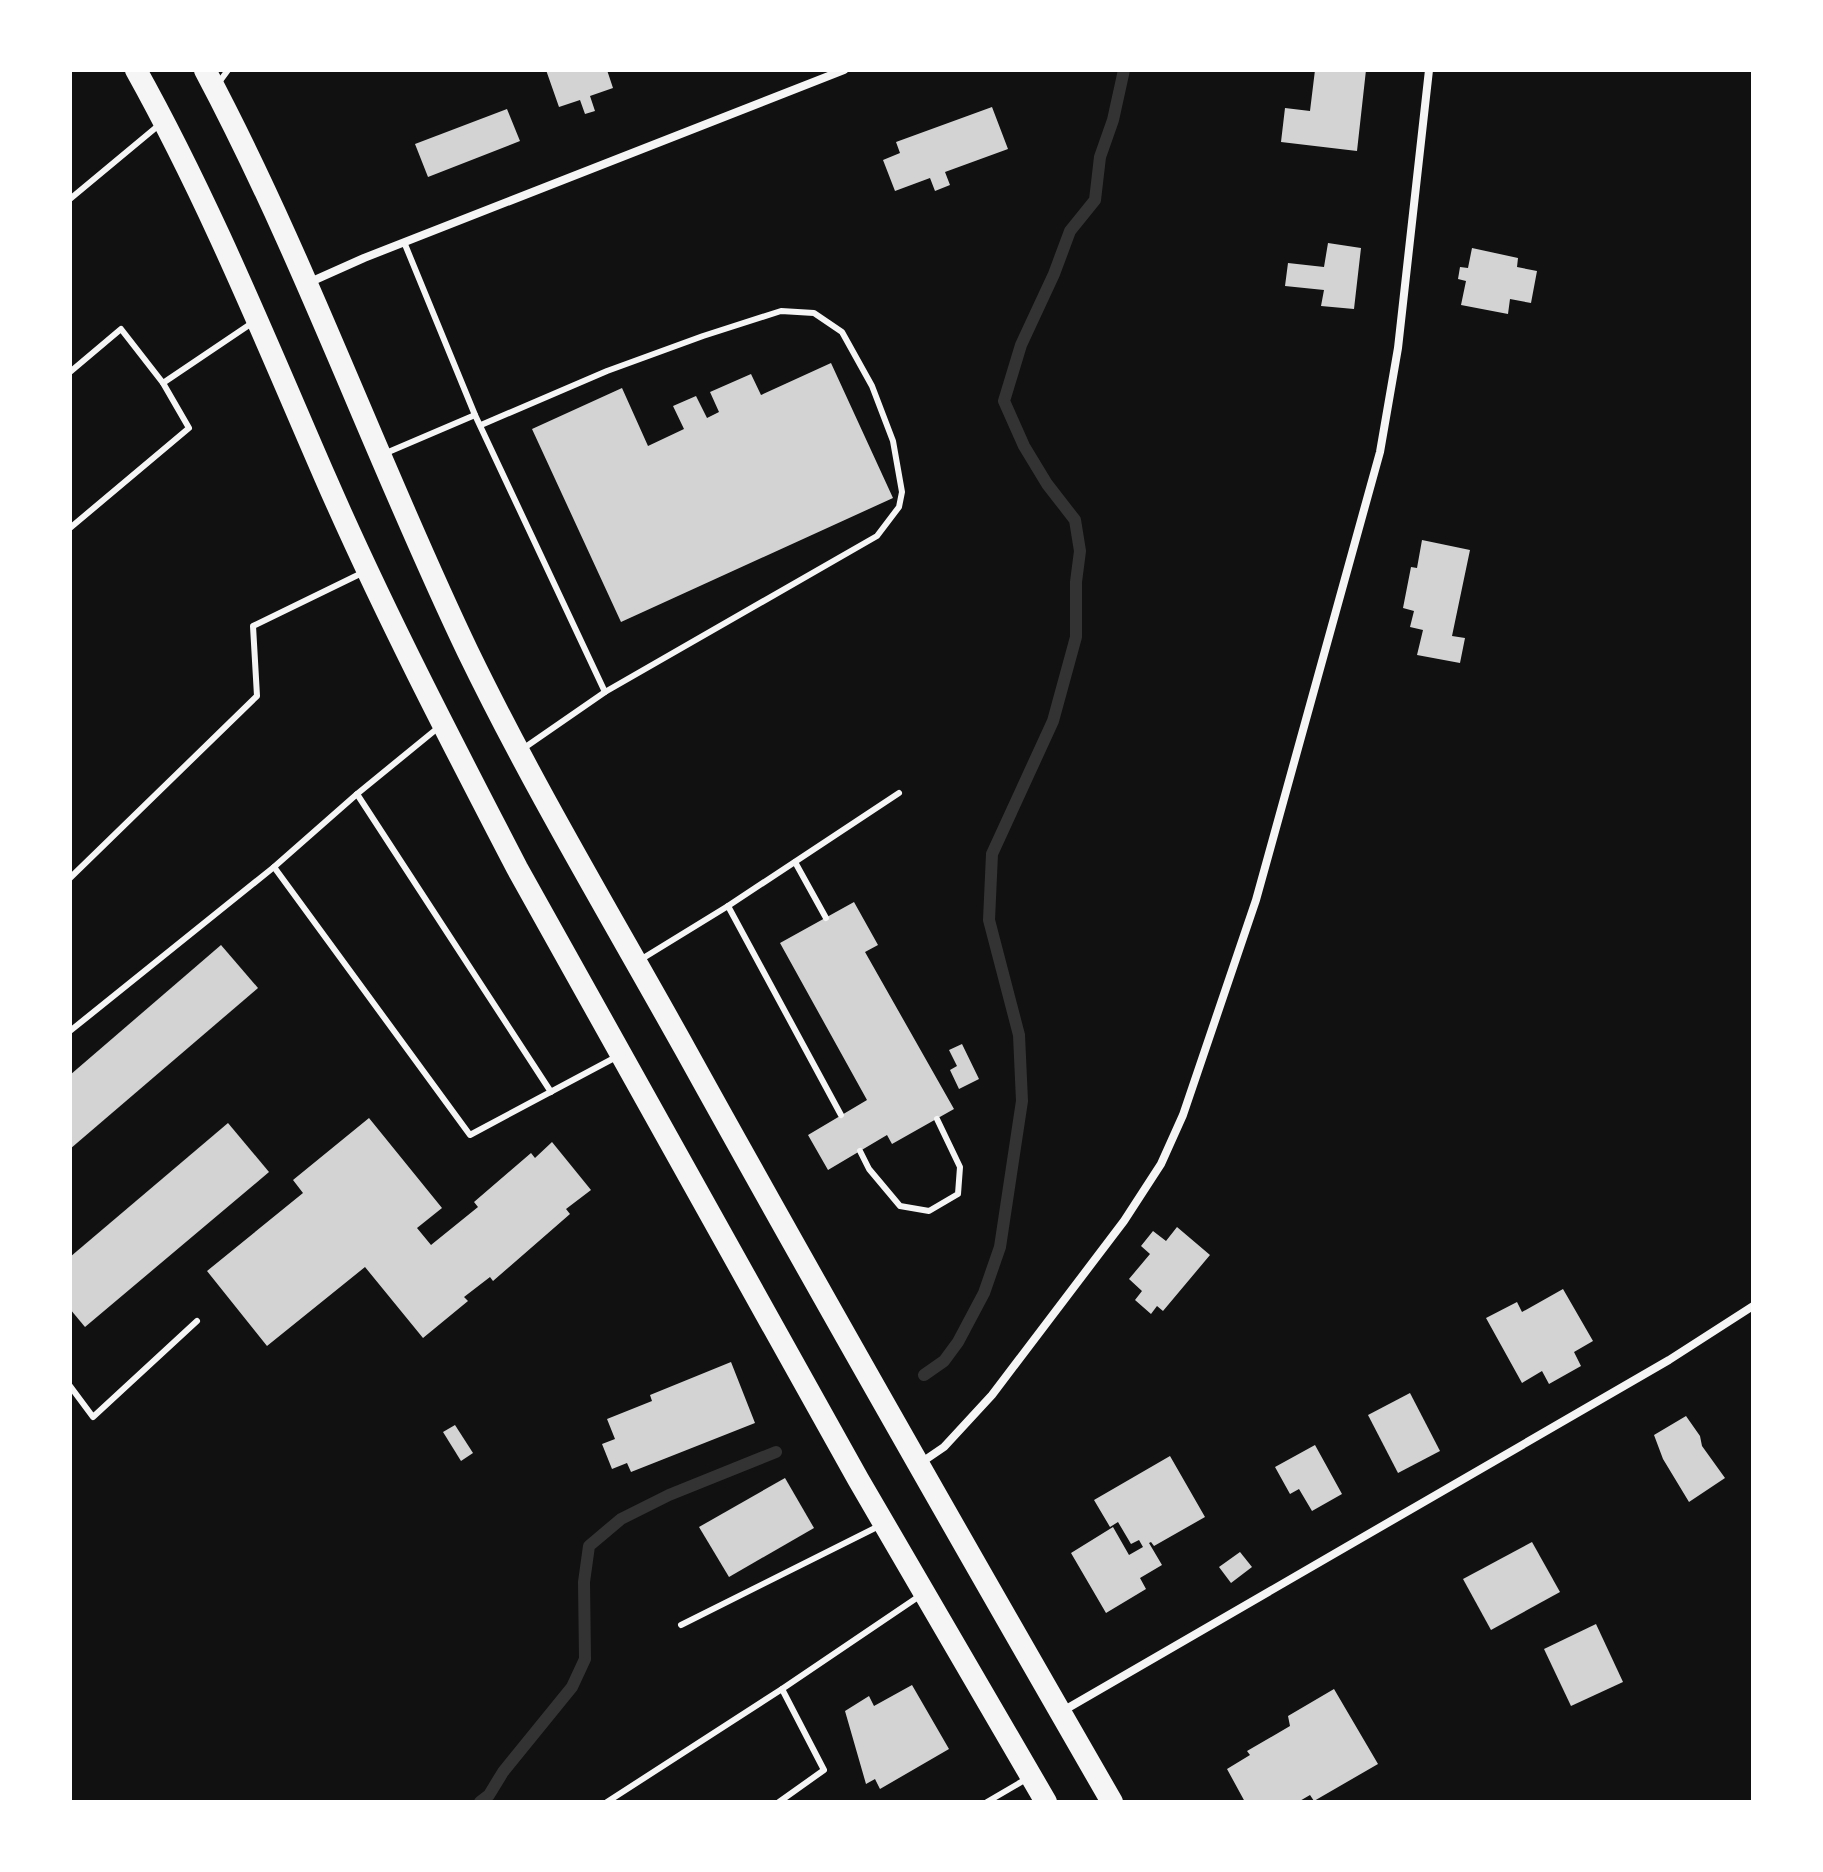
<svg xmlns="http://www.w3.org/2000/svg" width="1823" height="1872" viewBox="0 0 1823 1872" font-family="Montserrat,sans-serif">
<rect width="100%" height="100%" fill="#111"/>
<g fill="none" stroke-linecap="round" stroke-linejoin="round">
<g stroke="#333" stroke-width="12">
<polyline points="924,1375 944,1361 958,1342 984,1293 1000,1247 1022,1101 1019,1035 989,920 992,854 1053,721 1076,637 1076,582 1080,551 1075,520 1047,484 1024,446 1004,401 1021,345 1054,274 1070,231 1095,200 1100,157 1113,120 1124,70"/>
<polyline points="480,1802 489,1795 503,1772 572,1687 585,1659 584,1582 589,1546 621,1519 669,1495 776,1452"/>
</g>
</g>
<g fill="#d3d3d3">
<polygon points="546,70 607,70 613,88 590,96 595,111 585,114 580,100 559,107"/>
<polygon points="1315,70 1366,70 1357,151 1281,142 1285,108 1310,111"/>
<polygon points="992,107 1008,149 945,172 950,185 935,191 930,178 895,191 883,160 900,153 896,142"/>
<polygon points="507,109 520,141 428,177 415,144"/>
<polygon points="1328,243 1361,248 1354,309 1321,306 1324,290 1285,286 1288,263 1324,267"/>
<polygon points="1472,248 1518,258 1517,267 1537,271 1531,303 1510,299 1508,314 1461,305 1466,281 1458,279 1460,267 1468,268"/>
<polygon points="831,363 893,498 621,622 532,429 622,388 648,446 684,429 673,406 696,396 707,418 719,412 710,392 751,374 761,395"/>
<polygon points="1422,540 1470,550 1452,636 1465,638 1460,663 1417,655 1423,630 1410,627 1414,611 1403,608 1411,567 1417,568"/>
<polygon points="854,902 878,945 865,952 954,1109 892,1144 887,1135 828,1170 808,1135 867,1100 780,943"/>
<polygon points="221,945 258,988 70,1149 70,1075"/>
<polygon points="962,1044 979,1079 959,1089 950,1070 957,1066 949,1050"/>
<polygon points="369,1118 442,1208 417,1228 431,1245 478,1207 474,1202 531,1153 535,1158 552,1142 591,1190 566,1209 570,1214 493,1281 490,1277 464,1297 468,1301 423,1338 365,1267 267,1346 207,1271 303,1193 293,1180"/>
<polygon points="228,1123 269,1172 85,1327 70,1309 70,1257"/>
<polygon points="1177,1227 1210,1255 1163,1311 1157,1306 1151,1314 1135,1300 1142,1291 1129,1279 1150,1254 1141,1246 1153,1231 1166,1241"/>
<polygon points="1563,1289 1593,1341 1574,1352 1581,1366 1549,1384 1542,1371 1522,1383 1486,1318 1517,1302 1522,1312"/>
<polygon points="731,1362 755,1423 631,1472 627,1463 612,1469 602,1444 615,1439 607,1419 652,1401 650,1395"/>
<polygon points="1410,1393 1440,1451 1398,1473 1368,1415"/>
<polygon points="1686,1416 1700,1436 1702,1446 1725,1478 1689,1502 1663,1459 1654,1435"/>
<polygon points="455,1425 473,1453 461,1461 443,1432"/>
<polygon points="1315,1445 1342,1494 1312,1511 1299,1489 1290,1494 1275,1467"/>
<polygon points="1170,1456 1205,1517 1154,1546 1151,1542 1149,1543 1162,1565 1140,1578 1146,1589 1106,1613 1071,1553 1113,1527 1129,1555 1143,1547 1139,1540 1131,1544 1118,1522 1110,1527 1094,1500"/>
<polygon points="785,1478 814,1528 729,1577 699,1527"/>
<polygon points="1532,1542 1560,1592 1491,1630 1463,1579"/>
<polygon points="1240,1552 1252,1567 1231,1583 1219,1567"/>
<polygon points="1596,1624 1623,1682 1571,1706 1544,1649"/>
<polygon points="912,1685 949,1749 880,1789 875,1779 866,1784 845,1711 869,1696 874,1706"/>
<polygon points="1334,1689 1378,1764 1314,1801 1310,1795 1298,1802 1245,1802 1227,1769 1250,1755 1247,1751 1290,1726 1288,1716"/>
</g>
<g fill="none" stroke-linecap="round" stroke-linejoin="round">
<g stroke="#f5f5f5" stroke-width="6">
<polyline points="217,85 228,70"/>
<polyline points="70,199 159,125"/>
<polyline points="70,372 121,329 163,383 252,323"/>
<polyline points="475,415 605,692 524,748"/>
<polyline points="481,425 607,371 703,336 781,311 814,313 842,332 872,386 893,441 902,492 899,507 877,536 605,692"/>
<polyline points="386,453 475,415 404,242"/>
<polyline points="70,528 189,428 163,383"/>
<polyline points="439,727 357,794 274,867 470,1135 618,1056"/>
<polyline points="357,794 551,1092"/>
<polyline points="795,862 826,918"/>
<polyline points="70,878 257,696 253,626 362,573"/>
<polyline points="728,906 841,1115"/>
<polyline points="640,960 728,906 899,793"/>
<polyline points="70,1031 274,867"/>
<polyline points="860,1151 869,1169 900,1206 929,1211 958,1194 960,1167 937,1119"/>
<polyline points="70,1386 93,1417 197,1321"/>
<polyline points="681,1625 881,1525"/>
<polyline points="782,1689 921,1595"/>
<polyline points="607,1802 782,1689 824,1770 779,1802"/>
<polyline points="987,1802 1028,1778"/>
</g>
<g stroke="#f5f5f5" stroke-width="8">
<polyline points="308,283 364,258 844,70"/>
<polyline points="922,1462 944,1447 992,1395 1124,1221 1161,1164 1183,1115 1256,900 1380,452 1398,348 1429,70"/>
<polyline points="1061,1712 1669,1360 1753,1306"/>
</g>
<g stroke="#f5f5f5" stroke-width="22">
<path d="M136,70C209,201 265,339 325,477C383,610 450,739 517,868L858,1479L1046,1802"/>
<path d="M205,70C305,258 376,460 468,652C534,788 612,918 685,1049C825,1302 968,1552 1112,1802"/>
</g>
</g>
<rect width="1823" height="1872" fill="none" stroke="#ffffff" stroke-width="144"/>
</svg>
